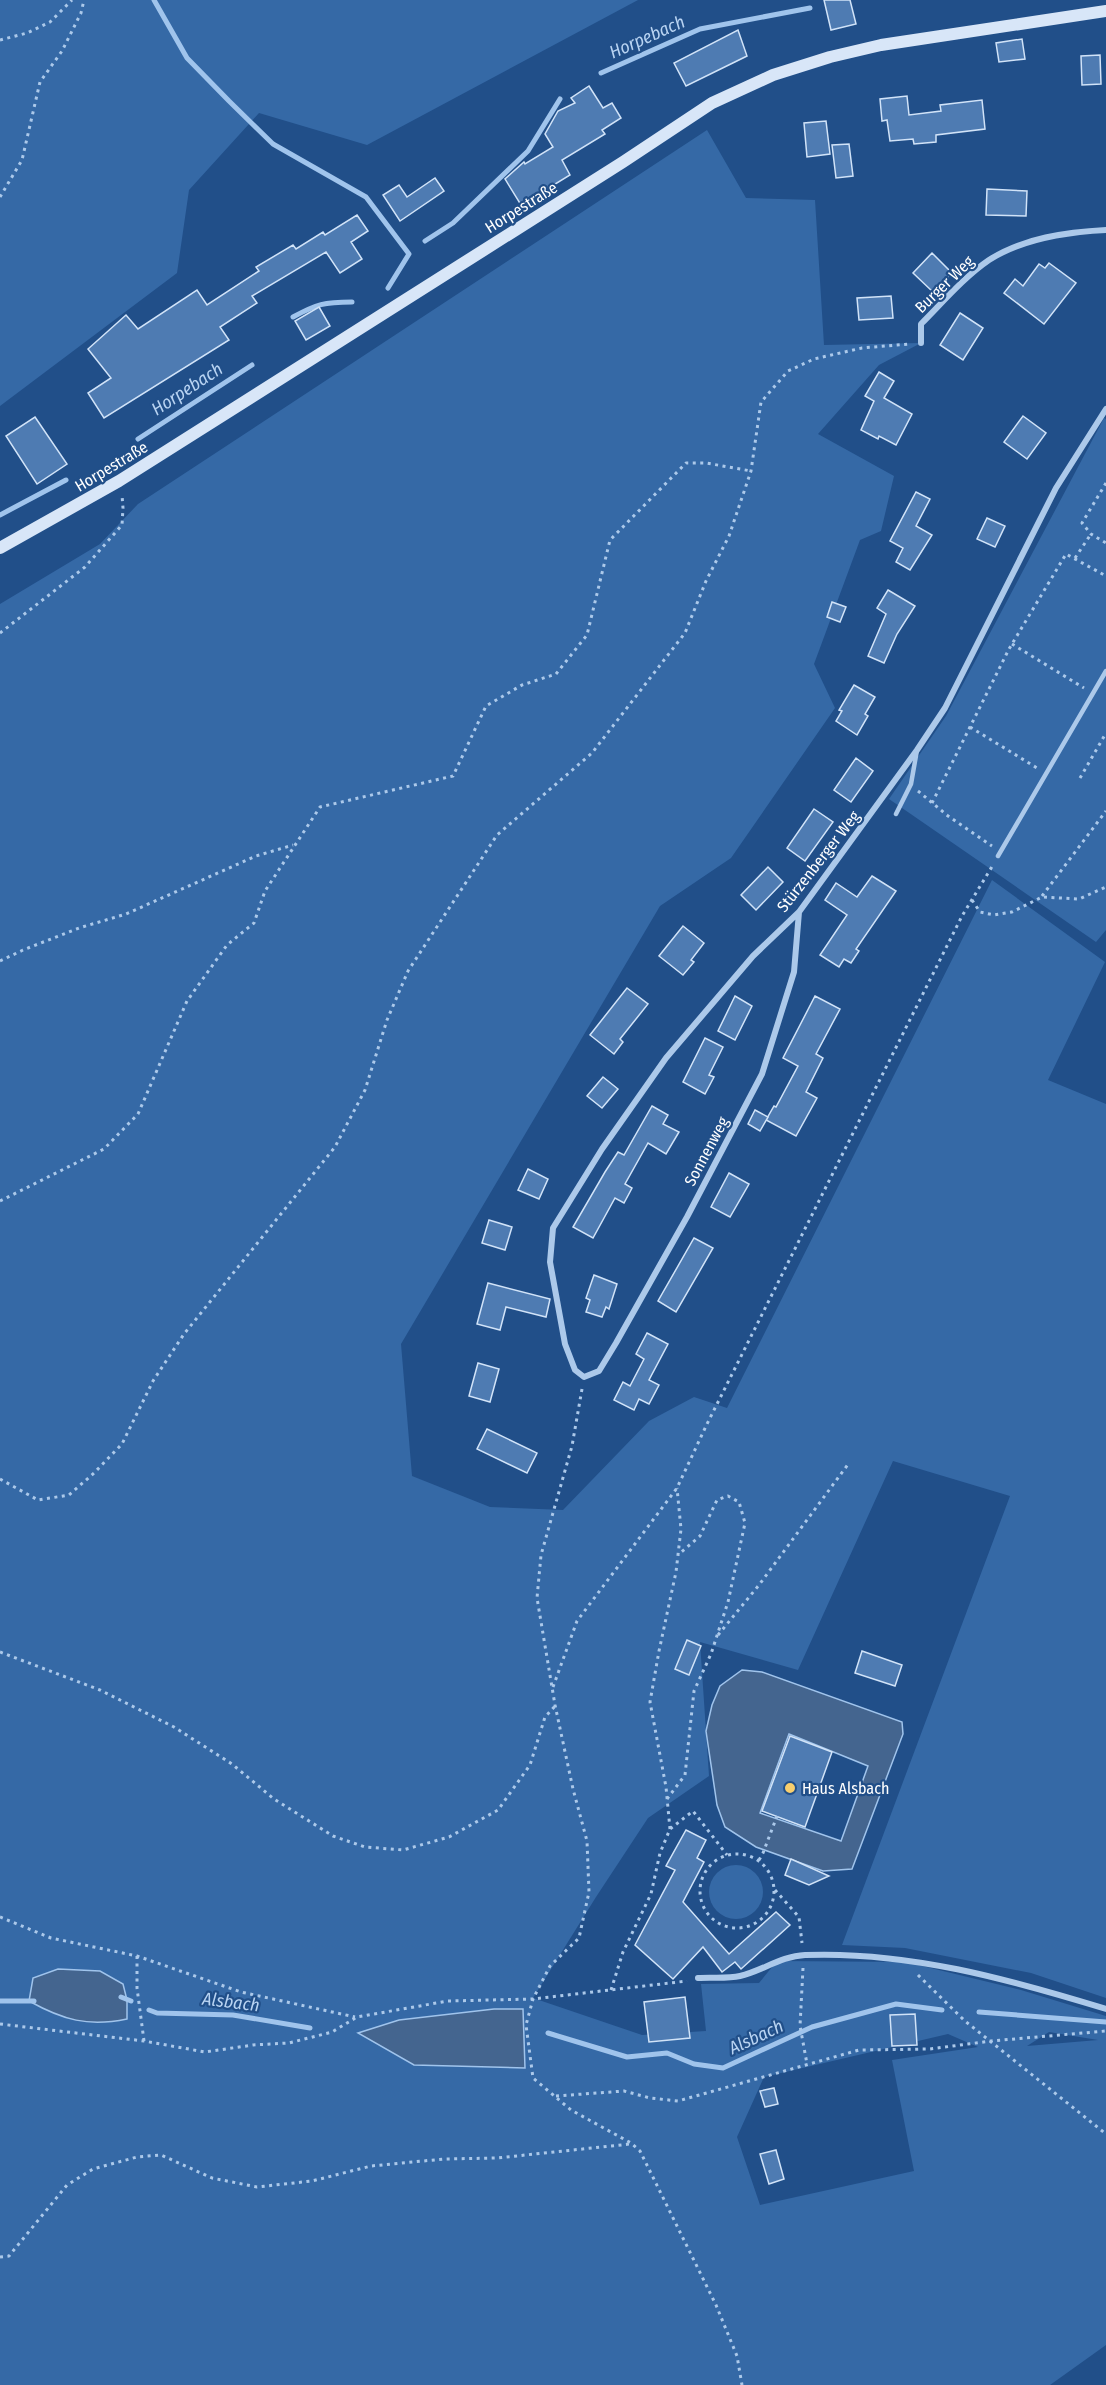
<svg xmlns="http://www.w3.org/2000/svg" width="1106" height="2385" viewBox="0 0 1106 2385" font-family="'Fira Sans Condensed',sans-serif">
<rect width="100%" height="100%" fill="#214f89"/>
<g fill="#3569a6" fill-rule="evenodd">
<polygon points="0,0 638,0 367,145 259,113 189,190 177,273 0,406"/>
<path d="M707,130L746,198L815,200L824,345L921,343L879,365L818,434L894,476L881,531L860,540L814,664L835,708L731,858L660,906L401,1344L412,1476L490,1507L563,1510L649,1421L694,1397L727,1408L992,880L1105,962L1048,1080L1106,1104V1998L1031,1973L905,1948L842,1945L1010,1496L893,1461L798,1670L700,1642L709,1776L648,1818L596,1897L533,1998L642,2035L706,2031L701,1984L759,1983L777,1961L906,1962L1021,1990L1106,2016V2345L1050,2385H0V604L100,544L138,504ZM523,2010L522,2035L414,2065L359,2033ZM1049,2032L1098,2040L1027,2046ZM948,2034L978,2047L892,2060L914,2171L760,2205L737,2137L764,2077Z"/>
<polygon points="1104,418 1106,419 1106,930 1096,942 889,799 946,716"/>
<circle cx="736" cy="1892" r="27"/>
</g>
<g fill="#44658f" stroke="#a0c4ec" stroke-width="1.5" fill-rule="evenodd">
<path d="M742,1670L762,1672L902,1722L903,1734L852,1869L823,1871L756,1847L725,1827L717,1805L706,1731L712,1705L720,1686ZM789,1734L868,1766L841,1841L760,1813Z"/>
<path d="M58,1969L100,1971L123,1984L127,2000V2019C88,2027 63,2020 29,2001L33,1978Z"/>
<polygon points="494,2009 523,2009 525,2068 414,2065 358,2033 399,2020"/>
</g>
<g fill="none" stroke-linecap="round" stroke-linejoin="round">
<g stroke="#a0c4ec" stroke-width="5">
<polyline points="154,0 187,58 229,101 273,144 366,197 409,254 388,288"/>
<polyline points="601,73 700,29 810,8"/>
<polyline points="425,241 453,223 528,151 560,99"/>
<path d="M293,317C317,304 324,302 352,302"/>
<polyline points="138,439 252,365"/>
<polyline points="0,515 66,480"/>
<polyline points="121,1997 131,2001"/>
<polyline points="0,2001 34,2001"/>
<polyline points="149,2010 157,2013 233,2015 310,2028"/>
<polyline points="979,2012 1106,2022"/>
<polyline points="548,2033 627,2057 667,2053 694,2064 723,2068 812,2027 896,2004 942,2010"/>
</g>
</g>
<g fill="#4e7bb2" stroke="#d1e3f8" stroke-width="1.5">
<polygon points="824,0 850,0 856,24 831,30"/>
<polygon points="738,30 747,56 686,86 674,63"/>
<polygon points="1022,39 1025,59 999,62 996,43"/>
<polygon points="1100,55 1101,84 1082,85 1081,56"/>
<polygon points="589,86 603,108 612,103 621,118 602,130 605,134 562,160 570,175 521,205 505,179 524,162 525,164 553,147 545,134 558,111 575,103 571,98"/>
<polygon points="907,96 909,115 941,111 940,105 982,100 985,129 936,135 936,142 914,144 913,139 890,141 887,120 882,121 880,99"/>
<polygon points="826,121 830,154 807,157 804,123"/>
<polygon points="849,144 853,176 836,178 832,145"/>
<polygon points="435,178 444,191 400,221 383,195 399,185 407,197"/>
<polygon points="987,189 1027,191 1026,216 986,215"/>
<polygon points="357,215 368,231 351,242 362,259 340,273 326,252 252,296 257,303 220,327 229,340 104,418 88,393 111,378 88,349 126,315 138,329 197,290 207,305 259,271 256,267 293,245 296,249 323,232 325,235"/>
<polygon points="932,253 952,273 933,292 913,273"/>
<polygon points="1049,263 1076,283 1044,324 1004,293 1015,279 1023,286 1039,264 1045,268"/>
<polygon points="891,296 893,318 859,320 857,298"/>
<polygon points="319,307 330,326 306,340 295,321"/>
<polygon points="960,313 983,328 963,360 940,345"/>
<polygon points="879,372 894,381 884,398 912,414 896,445 879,436 878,439 861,430 874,401 865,396"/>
<polygon points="1023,416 1046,433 1027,459 1004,442"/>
<polygon points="35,417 67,464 37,484 6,436"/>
<polygon points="916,492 930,499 916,526 932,535 910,570 896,562 903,548 890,541"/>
<polygon points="987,518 1005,526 995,547 977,539"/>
<polygon points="888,590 915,606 897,634 884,663 868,656 886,614 877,608"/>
<polygon points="832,602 846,607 840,622 827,617"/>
<polygon points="854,685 875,697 865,714 868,716 857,735 836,721 842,711 839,710"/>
<polygon points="856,758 873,771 851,802 834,790"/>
<polygon points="814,809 833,822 805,861 787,848"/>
<polygon points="768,867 783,882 756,910 741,895"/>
<polygon points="872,876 896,891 856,949 859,951 851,963 844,959 839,967 820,955 847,915 825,900 836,883 857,897"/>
<polygon points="683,926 704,943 691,960 694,962 683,975 659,956"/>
<polygon points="627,988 648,1004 620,1039 623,1042 614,1054 590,1035"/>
<polygon points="735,996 752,1006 735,1040 718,1031"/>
<polygon points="815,996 840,1009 816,1054 823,1058 806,1092 817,1098 796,1136 766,1120 774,1106 776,1107 798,1066 783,1058"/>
<polygon points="705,1038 723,1047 709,1075 714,1077 705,1094 683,1082"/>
<polygon points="603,1077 618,1089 602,1108 587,1096"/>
<polygon points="652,1106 668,1115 663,1124 679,1132 666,1154 648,1143 625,1184 632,1188 624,1203 615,1198 593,1238 573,1227 605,1172 618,1152 624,1155"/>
<polygon points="755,1110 768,1117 760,1131 748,1124"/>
<polygon points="528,1169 548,1179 539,1199 518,1190"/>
<polygon points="729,1173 749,1184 730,1217 711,1207"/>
<polygon points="489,1220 512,1227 505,1250 482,1243"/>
<polygon points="694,1238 713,1248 676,1312 658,1301"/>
<polygon points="594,1275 617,1284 609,1309 606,1307 602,1317 586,1312 590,1300 586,1298"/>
<polygon points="488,1283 550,1299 546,1317 506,1307 500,1330 477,1324"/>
<polygon points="647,1333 668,1344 649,1380 659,1385 649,1404 639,1399 634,1410 614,1400 623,1382 630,1386 644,1359 636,1354"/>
<polygon points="478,1363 499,1369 490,1402 469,1396"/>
<polygon points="487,1429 537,1453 527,1473 477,1449"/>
<polygon points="687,1640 701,1646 689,1675 675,1669"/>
<polygon points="862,1651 902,1665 895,1686 855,1673"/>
<polygon points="790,1736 832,1752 805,1827 762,1811"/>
<polygon points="686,1830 706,1840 697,1858 704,1862 683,1902 729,1954 776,1912 790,1925 741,1969 735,1962 722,1972 703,1947 673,1979 635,1945 675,1870 666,1866"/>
<polygon points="791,1859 829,1876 809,1885 785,1875"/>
<polygon points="685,1997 690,2038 649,2042 644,2002"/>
<polygon points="915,2014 917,2045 892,2046 890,2015"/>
<polygon points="774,2088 778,2104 765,2107 760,2091"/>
<polygon points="776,2150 784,2179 769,2184 760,2154"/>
</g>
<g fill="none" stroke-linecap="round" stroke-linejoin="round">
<g stroke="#acc9ea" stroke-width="3" stroke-dasharray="3 4.5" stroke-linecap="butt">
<polyline points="0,40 27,33 50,22 72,0"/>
<polyline points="0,197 22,160 40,82 62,51 81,13 84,0"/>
<polyline points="1106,483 1082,523 1091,534 1106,543"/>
<polyline points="1075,558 1091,534"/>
<polyline points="0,633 85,567 122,525 123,508 122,495"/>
<polyline points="1012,644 1084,688"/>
<polyline points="970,727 1037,768"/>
<polyline points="1080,778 1106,733"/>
<polyline points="918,791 948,816 992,846"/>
<polyline points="932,803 1009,649 1066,554 1106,576"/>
<polyline points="1042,896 1106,811"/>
<polyline points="972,900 980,912 994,915 1012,912 1042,897 1079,899 1106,887"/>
<polyline points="0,961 23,950 79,928 126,914 256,856 293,845"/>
<polyline points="0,1201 104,1149 138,1114 187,1001 227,945 254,923 265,891 320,807 453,776 486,706 522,685 556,674 587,635 610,540 686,463 706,463 751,471"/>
<polyline points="582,1389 572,1446 541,1555 537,1598 555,1705 573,1789 587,1841 589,1892 579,1938 550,1966 533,1999 526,2025 533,2078 571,2110 631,2143 640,2151 716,2305 737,2356 742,2385"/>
<polyline points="0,1479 38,1500 69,1495 94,1473 122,1444 153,1381 184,1334 335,1147 365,1090 387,1020 408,971 497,835 592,753 685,633 706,581 729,536 751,471 761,402 788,371 814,359 862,348 910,344"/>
<polyline points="718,1635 759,1585 849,1463"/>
<polyline points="0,1652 100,1690 174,1727 232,1764 274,1799 333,1836 365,1847 403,1850 449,1837 498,1810 530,1765 545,1717 555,1706"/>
<polyline points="553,1687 577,1621 677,1488 707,1424 962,916 993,865"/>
<polyline points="667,1799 685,1775 694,1691 711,1654 728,1602 745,1523 739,1502 728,1496 717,1500 700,1536 678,1555"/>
<polyline points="670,1829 666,1787 650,1702 659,1651 676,1572 681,1529 677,1488"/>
<circle cx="737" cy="1891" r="37"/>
<polyline points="759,1860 763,1853 777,1816"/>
<polyline points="775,1890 799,1917 802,1943"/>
<polyline points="0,1917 51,1938 137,1956 241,1992 355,2017"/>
<polyline points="137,1956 137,1988 144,2041"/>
<polyline points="803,1968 800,2026 807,2064"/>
<polyline points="918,1975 965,2021 1106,2134"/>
<polyline points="611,1990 623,1952 651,1894 660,1853 670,1829 693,1811 727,1855"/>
<polyline points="0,2024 144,2041 205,2052 253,2045 289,2043 332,2032 357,2017 448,2001 533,1999 687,1981"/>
<polyline points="556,2096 624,2091 650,2098 678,2101 859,2050 930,2049 991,2041 1106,2031"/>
<polyline points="0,2257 9,2256 67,2185 93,2169 137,2157 161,2155 212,2178 257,2187 312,2181 371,2166 444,2159 497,2158 630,2144"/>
</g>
<g stroke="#acc9ea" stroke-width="4.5">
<polyline points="896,814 911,784 917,750"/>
<polyline points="998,856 1106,671"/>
</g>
<g stroke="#acc9ea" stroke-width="6">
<path d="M921,343V324C942,303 964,277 989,260C1023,238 1067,232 1106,230"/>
<polyline points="799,912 794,972 762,1074 687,1217 616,1343 599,1371 584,1377 575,1370 565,1344 550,1262 553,1228 602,1149 666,1058 753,956 799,912 917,750 945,708 1056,488 1106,409"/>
<path d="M698,1978C711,1977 727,1979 740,1976C762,1971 781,1956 805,1955C908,1951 1008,1979 1106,2009"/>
</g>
<polyline stroke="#d8e6f8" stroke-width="12" points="0,548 119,481 623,162 712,103 773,75 830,57 881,45 1106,11"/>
</g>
<circle fill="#f7ce6e" stroke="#214f89" stroke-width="2" cx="790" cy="1788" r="6"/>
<g text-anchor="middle" stroke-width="4.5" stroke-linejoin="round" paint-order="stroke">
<g font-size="16" fill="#fff" stroke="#214f89">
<text transform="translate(521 207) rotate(-32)" y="6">Horpestraße</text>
<text transform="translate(944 284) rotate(-44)" y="6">Burger Weg</text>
<text transform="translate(111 466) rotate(-31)" y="6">Horpestraße</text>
<text transform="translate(818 861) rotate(-52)" y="6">Stürzenberger Weg</text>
<text transform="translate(706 1151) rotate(-62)" y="6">Sonnenweg</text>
</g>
<g font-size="16" fill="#fff" stroke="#214f89" text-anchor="start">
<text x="802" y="1794">Haus Alsbach</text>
</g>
<g font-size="18" font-style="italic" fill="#b8d3f2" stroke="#214f89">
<text transform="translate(647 37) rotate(-24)" y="6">Horpebach</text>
<text transform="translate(187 389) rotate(-33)" y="6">Horpebach</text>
<text transform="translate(231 2002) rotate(7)" y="6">Alsbach</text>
<text transform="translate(756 2037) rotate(-25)" y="6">Alsbach</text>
</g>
</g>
</svg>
